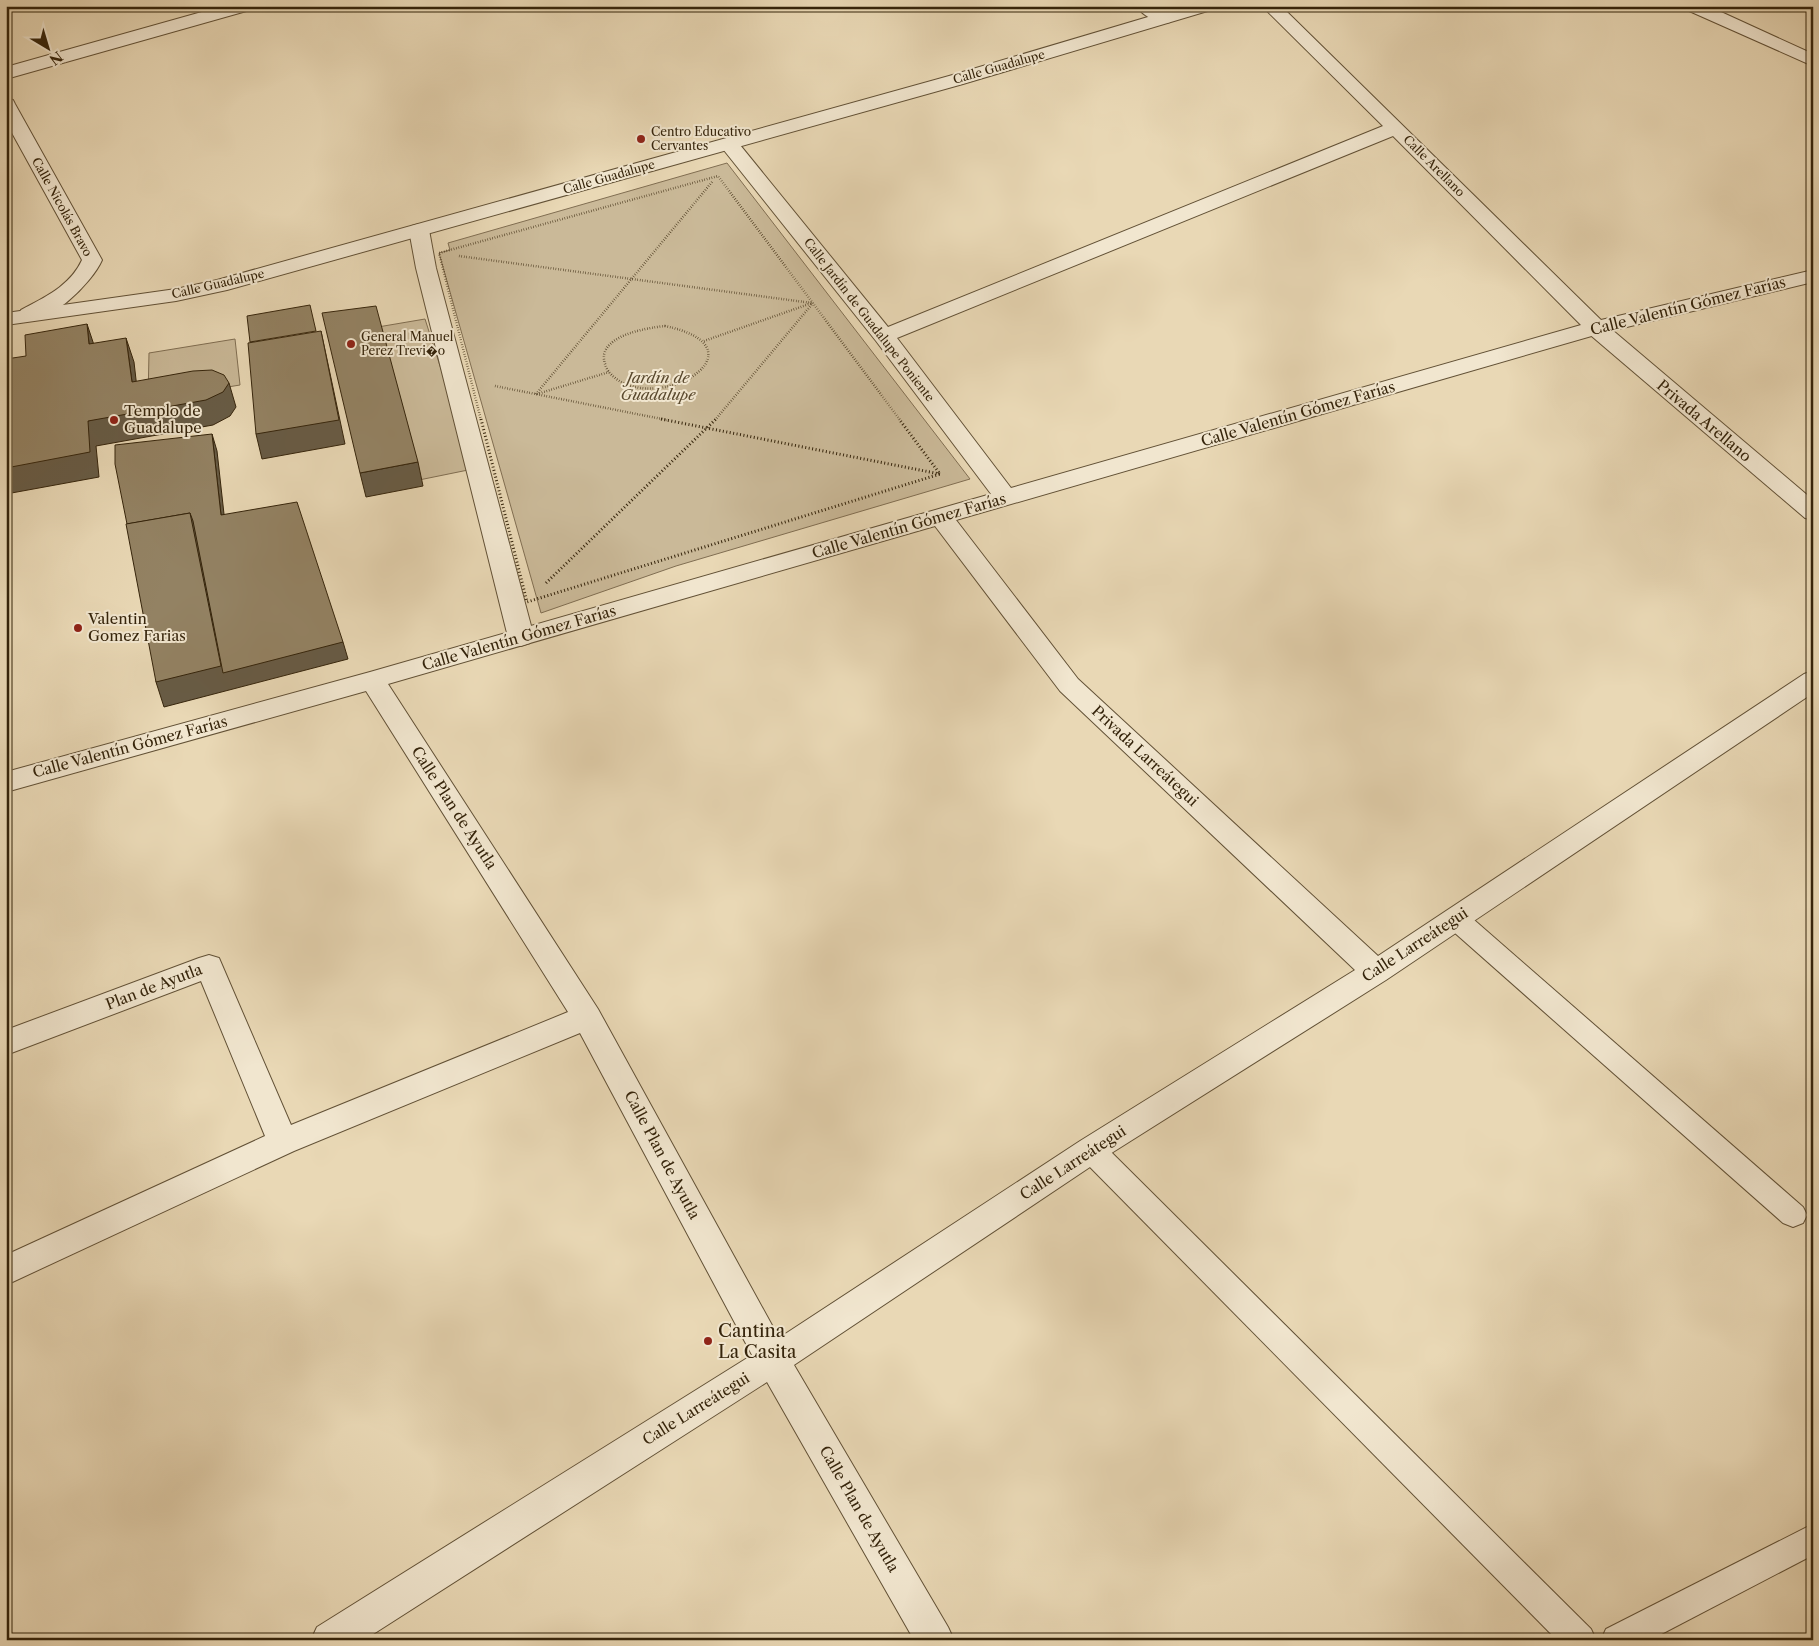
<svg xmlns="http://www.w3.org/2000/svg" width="1819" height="1646" viewBox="0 0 1819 1646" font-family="'Libre Caslon Text',serif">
<rect width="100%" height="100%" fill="#e9d8b5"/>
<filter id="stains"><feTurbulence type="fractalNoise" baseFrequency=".004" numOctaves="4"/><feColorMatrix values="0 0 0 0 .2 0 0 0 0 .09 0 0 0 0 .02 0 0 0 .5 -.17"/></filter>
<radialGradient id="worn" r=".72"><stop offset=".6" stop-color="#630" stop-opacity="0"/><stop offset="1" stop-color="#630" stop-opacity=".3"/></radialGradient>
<g fill="#cab998" stroke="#806e52">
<polygon points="727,163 970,479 676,566 541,613 439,253 450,250 448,243"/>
<polygon points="425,319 473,469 419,480 372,328"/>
<polygon points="235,339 240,385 148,400 149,353"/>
</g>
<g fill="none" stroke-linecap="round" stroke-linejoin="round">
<defs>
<g id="service">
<polygon points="1456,910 1465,912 1803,1207 1807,1215 1803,1223 1793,1227 1783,1223 1447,926 1444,919 1447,912"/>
<polygon points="1091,1139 1101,1142 1591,1629 1596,1640 1557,1640 1081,1158 1077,1150 1081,1142"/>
<polygon points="1813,1524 1813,1555 1650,1640 1601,1640 1606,1629"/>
</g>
<g id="pedestrian">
<polygon points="419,224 426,226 429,230 436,268 534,637 530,643 521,646 512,643 508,637 416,268 409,230 412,226"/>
<polygon points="1596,322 1604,323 1813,500 1813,520 1805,518 1588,333 1585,328 1588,323"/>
</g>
<g id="minor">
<polygon points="223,6 253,6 250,10 6,79 6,67"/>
<path d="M1136,6H1158L1173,18L1170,22C1159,25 1143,16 1136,6Z"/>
<path d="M1262,6H1281L1601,320L1813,270V282L1602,333L956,520L1078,679L1378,956L1804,674L1813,671V693L1386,980L1102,1159L794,1365L948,1627L954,1640H914L767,1382L364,1640H311L317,1627L752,1355L580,1033L294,1151L6,1285V1255L265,1136L201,981L6,1055V1030L199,958L209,955L219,958L291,1125L568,1012L366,691L6,792V772L370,672L991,494L876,341L719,144L722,140H736L888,327L1383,126ZM1393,136L1581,325L1011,488L897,338ZM935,526L1060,691L1355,970L1080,1141L779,1338L598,1009L388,684Z"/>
<polygon points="1684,6 1708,6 1813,54 1813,66 1687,10"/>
<path d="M6,98L13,100L15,104L102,260C92,283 49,326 21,320L18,315L21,310C45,297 70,286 82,260L6,122Z"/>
</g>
<polygon id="tertiary" points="1185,6 1214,6 1211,10 963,84 227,290 176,301 6,325 6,313 176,289 217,280 949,76"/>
</defs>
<use href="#service" stroke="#625136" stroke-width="2"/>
<use href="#pedestrian" stroke="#625136" stroke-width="2"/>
<use href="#minor" stroke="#625136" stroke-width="2"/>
<use href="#tertiary" stroke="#625136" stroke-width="2"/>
<g stroke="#35240b" stroke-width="2.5" stroke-dasharray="0.5 2" stroke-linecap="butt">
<polyline points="459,256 812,303"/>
<path d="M665,326C761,346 675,407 623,383C615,379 607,372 605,364C596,336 646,328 665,326Z"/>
<polyline points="704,341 812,303"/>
<polyline points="495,386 667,420"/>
<polyline points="536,394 712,182"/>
<polyline points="537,394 609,372"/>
<polyline points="481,420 439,253 718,176 900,420"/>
<polyline points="715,420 813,303"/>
</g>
<g stroke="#35240b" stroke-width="3" stroke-dasharray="1 2.5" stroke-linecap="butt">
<polyline points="481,419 527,602 940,474 899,419"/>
<polyline points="661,419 940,474"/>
<polyline points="546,583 716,419"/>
</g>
<use href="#service" fill="#f1e6cf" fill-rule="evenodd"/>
<use href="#pedestrian" fill="#f1e6cf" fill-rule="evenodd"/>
<use href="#minor" fill="#f1e6cf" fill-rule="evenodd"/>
<use href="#tertiary" fill="#f1e6cf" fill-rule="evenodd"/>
</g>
<g fill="#675b45" stroke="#35240b">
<polygon points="87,324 95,348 89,344"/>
<polygon points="321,331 345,444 262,459 256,434"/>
<polygon points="126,338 134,362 139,406 132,382"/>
<polygon points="229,383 236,407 230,416 213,425 96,446 99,477 6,494 6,468 88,421"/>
<polygon points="212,434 217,451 226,532 221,515"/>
<polygon points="418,462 423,486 366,497 360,473"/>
<polygon points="190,513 343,642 348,659 164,707 156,682"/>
</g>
<g fill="#938263" stroke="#35240b">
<polygon points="310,305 316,331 250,342 247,316"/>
<polygon points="376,306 418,462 360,473 322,313"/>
<polygon points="87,324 89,344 126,338 132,382 193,371 212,370 224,375 229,383 223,392 206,400 88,421 90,452 6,468 6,359 26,356 25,335"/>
<polygon points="321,331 339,420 256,434 248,343"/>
<polygon points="212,434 221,515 297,502 343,642 223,673 193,521 190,513 127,524 115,464 115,445"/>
<polygon points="190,513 221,666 156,682 126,524"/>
</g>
<g fill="#8f2418" stroke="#f1e6cf" stroke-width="2">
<circle cx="641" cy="139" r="5"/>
<circle cx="351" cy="344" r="5"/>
<circle cx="114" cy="420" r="5"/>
<circle cx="78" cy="628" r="5"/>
<circle cx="708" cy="1341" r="5"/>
</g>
<g text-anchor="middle" stroke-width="4" stroke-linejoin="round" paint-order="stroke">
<g font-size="12" fill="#35240b" stroke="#f1e6cf">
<text transform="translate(999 67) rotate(-16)" y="4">Calle Guadalupe</text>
<text transform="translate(1434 166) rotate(45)" y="4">Calle Arellano</text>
<text transform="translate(609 177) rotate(-16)" y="4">Calle Guadalupe</text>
<text transform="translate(62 207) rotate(61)" y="4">Calle Nicolás Bravo</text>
<text transform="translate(218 284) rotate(-13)" y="4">Calle Guadalupe</text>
<text transform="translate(869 320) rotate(52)" y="4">Calle Jardín de Guadalupe Poniente</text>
</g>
<g font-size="12" fill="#35240b" stroke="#f1e6cf" text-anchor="start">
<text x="651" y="136">Centro Educativo<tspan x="651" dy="14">Cervantes</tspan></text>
<text x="361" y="341">General Manuel<tspan x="361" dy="14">Perez Trevi�o</tspan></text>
</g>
<g font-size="15" fill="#35240b" stroke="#f1e6cf">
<text transform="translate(1688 306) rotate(-14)" y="5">Calle Valentín Gómez Farías</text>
<text transform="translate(1298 414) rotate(-16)" y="5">Calle Valentín Gómez Farías</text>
<text transform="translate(1704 421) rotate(40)" y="5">Privada Arellano</text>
<text transform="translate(909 526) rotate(-16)" y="5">Calle Valentín Gómez Farías</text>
<text transform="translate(519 638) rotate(-16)" y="5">Calle Valentín Gómez Farías</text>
<text transform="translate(130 747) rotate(-15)" y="5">Calle Valentín Gómez Farías</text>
<text transform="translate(1145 756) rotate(43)" y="5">Privada Larreátegui</text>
<text transform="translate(454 808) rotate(57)" y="5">Calle Plan de Ayutla</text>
<text transform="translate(1415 945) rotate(-33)" y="5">Calle Larreátegui</text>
<text transform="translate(154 987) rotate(-21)" y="5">Plan de Ayutla</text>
<text transform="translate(662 1155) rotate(62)" y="5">Calle Plan de Ayutla</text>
<text transform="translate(1073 1163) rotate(-33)" y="5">Calle Larreátegui</text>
<text transform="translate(696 1409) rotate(-32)" y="5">Calle Larreátegui</text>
<text transform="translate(859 1509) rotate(60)" y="5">Calle Plan de Ayutla</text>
</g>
<g font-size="15" font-style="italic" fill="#5a492e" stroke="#f1e6cf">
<text x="658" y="383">Jardín de<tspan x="658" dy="17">Guadalupe</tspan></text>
</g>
<g font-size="15" fill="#35240b" stroke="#f1e6cf" text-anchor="start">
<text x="124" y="416">Templo de<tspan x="124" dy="17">Guadalupe</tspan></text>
<text x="88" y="624">Valentin<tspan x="88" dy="17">Gomez Farias</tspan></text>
</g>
<g font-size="18" fill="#35240b" stroke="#f1e6cf" text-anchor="start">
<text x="718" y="1337">Cantina<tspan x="718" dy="21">La Casita</tspan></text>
</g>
</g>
<rect width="1819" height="1646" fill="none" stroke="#e9d8b5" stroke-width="25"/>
<rect x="8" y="8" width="1804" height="1631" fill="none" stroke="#35240b" stroke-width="2.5"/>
<rect x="12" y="12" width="1794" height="1621" fill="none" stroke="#35240b"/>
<g transform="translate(48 48) rotate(142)" stroke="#f1e6cf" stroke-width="4" paint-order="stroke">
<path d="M0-4L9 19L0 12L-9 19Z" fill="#35240b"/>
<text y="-8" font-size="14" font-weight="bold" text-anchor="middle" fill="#35240b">N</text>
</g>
<rect width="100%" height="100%" filter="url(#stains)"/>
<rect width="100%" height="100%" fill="url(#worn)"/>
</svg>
